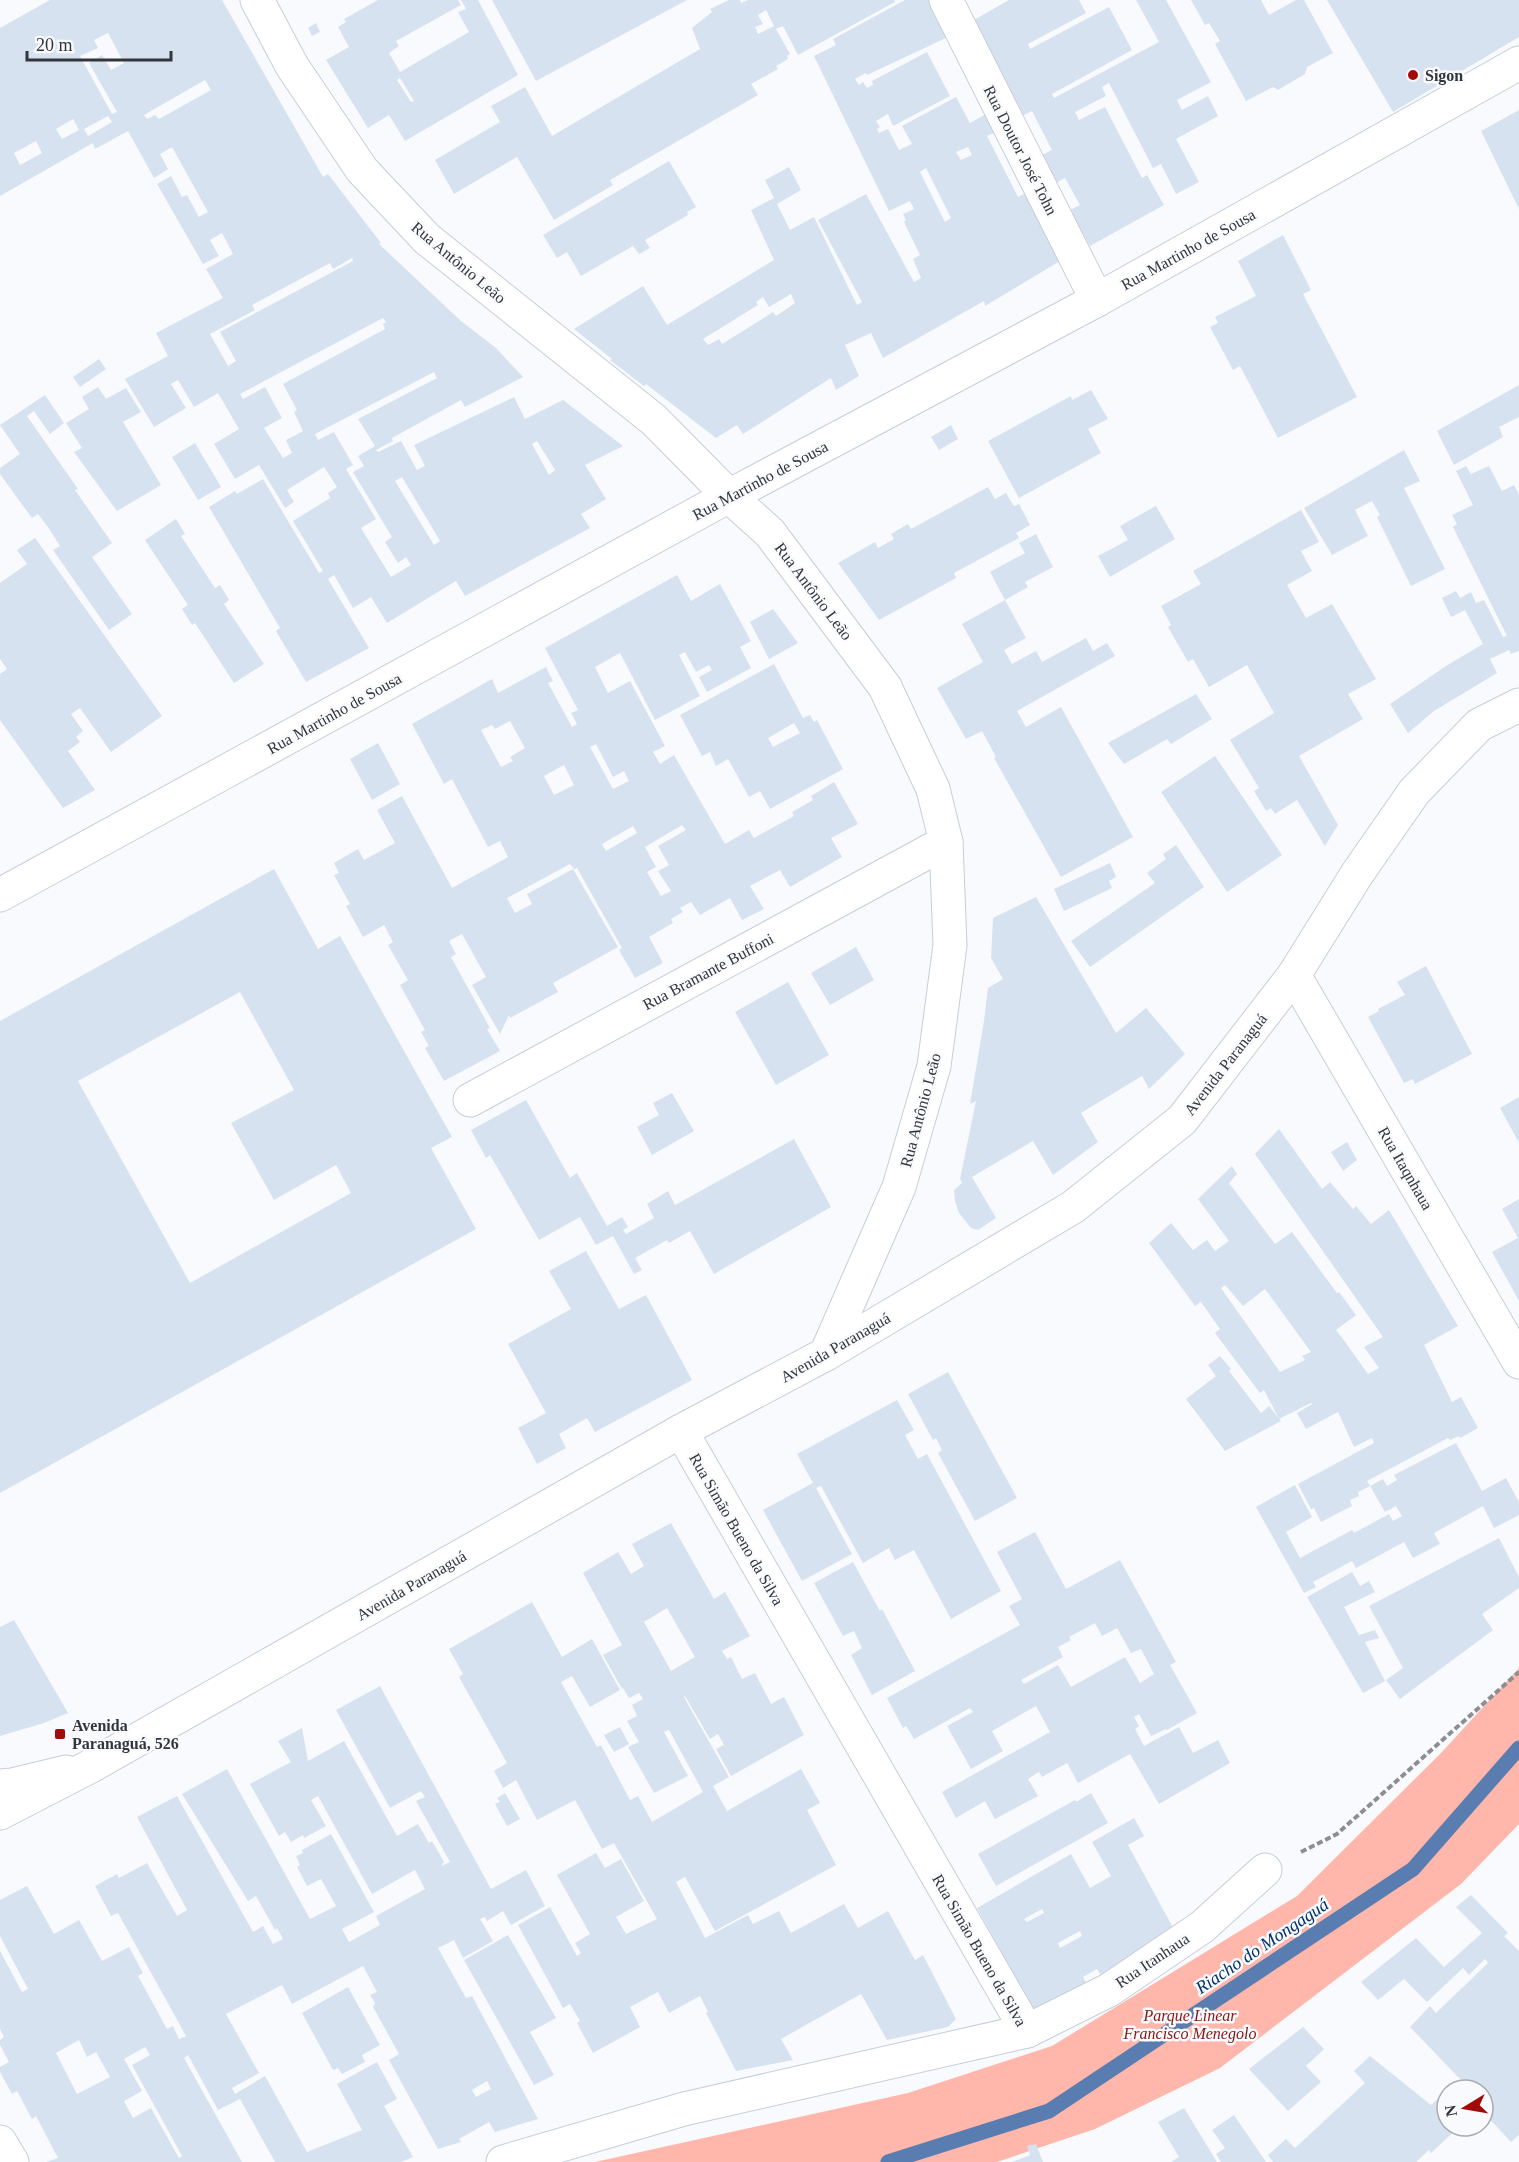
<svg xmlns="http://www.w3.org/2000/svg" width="1519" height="2162" viewBox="0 0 1519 2162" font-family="'Times New Roman',serif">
<rect width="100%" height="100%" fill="#f9fafd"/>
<polygon fill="#ffb6ab" points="1519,1668 1519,1824 1461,1884 1220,2068 1095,2129 997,2162 595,2162 908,2093 1052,2046 1297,1896 1441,1753"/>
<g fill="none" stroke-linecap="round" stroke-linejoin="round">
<polyline stroke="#597db0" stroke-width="15" points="888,2162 1049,2111 1413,1869 1519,1748"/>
</g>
<g fill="#d7e2f1" fill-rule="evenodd">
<path d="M50,0H222L323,177L328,174L381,243L379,244L461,321L496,348L523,377L465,407L461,400L392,438L393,441L376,450L378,452L401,441L417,470L425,466L414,445L514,397L525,419L563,400L623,446L585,465L606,499L581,514L590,528L465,596L456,581L387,623L371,597L353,608L334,575L328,579L369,648L306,682L276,631L280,628L209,507L235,491L237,494L263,479L319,573L323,571L293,521L330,498L328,493L337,487L324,467L287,490L294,502L285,508L259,465L235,479L214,444L239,429L218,393L194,407L178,380L171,384L186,408L154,427L125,379L168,356L156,333L223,298L206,269L233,254L222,233L210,240L219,256L203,264L157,184L171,176L182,197L187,195L199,217L208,212L172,147L160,154L168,169L154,178L128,131L95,149L93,143L0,196V28ZM108,33L124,63L111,70L102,55L89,63L117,112L112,114L80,56L98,48L94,40ZM205,80L211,90L159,119L155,115L147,119L144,115ZM108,116L112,122L88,136L84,129ZM73,119L79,130L62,139L56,129ZM36,141L42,153L20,165L14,153ZM352,258L353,261L220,332L236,361L228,366L210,334L255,310L252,305L330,263L333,269ZM383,318L386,322L383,324L385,329L283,384L297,410L294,412L303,431L286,440L292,453L283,458L264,428L282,418L265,387L243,399L240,394ZM434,372L437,378L358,419L375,446L358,456L364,466L353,472L392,537L385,542L398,563L406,557L411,565L391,577L361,528L376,519L346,469L353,465L334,432L318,440L315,434ZM537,441L555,470L549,475L532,444ZM402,477L440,541L434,545L395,481Z"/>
<path d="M378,0H458L461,5L396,41L399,46L389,53L400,72L469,32L458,12L466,9L461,0H478L518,75L405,141L389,115L368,128L326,60L349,47L338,27L346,22L344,19ZM400,78L414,101L411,102L397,80Z"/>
<polygon points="492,0 687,0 536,81"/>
<path d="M729,0H740L741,3L748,0H894L895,2L798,55L783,26L776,29L790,54L787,56L788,59L776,66L778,69L751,84L758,95L610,180L613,185L554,220L517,157L454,194L435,160L500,122L491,106L525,87L552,136L700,49L692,28L712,12L710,9ZM766,10L774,26L758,34L755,27L763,24L758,15Z"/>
<path d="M905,0H930L948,37L867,75L866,73L855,79L859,85L863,82L867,88L873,85L872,81L927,52L950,96L893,126L888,114L876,121L880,127L877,129L879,133L888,129L899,150L912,144L902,126L956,97L970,123L986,114L996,132L987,136L1018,197L1026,193L1060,261L985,306L984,301L883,358L871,333L845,345L859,376L836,390L831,378L743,434L737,425L716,438L646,384L644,386L610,360L612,359L574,329L643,286L667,325L774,260L751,210L774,198L765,180L789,167L801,190L777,204L790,230L814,217L857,305L862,302L818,220L866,194L914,282L921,278L913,259L920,255L904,222L906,220L903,214L914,209L910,201L889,211L814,56L836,45L833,39ZM968,147L972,155L961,160L956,152ZM926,168L951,218L945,222L920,172ZM791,294L795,303L776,316L773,312L722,344L719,339L708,345L703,339L758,305L756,302L763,297L769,307Z"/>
<polygon points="1009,0 1079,0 1086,13 1028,44 1030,49 1109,7 1132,50 1052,94 1054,98 1159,42 1136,0 1166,0 1211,82 1177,100 1182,110 1208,96 1218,116 1176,139 1199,182 1176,194 1161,164 1153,168 1109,83 1102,87 1106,96 1075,112 1079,120 1105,107 1142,178 1147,175 1164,205 1090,246 1070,210 1080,205 1065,178 1056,183 1042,155 1052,150 1032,111 1022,116 972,21"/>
<polygon points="1191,0 1261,0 1269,15 1296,0 1304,0 1333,53 1307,67 1305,74 1278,90 1273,87 1246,101 1215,44 1220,41 1209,23 1205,25"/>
<polygon points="1327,0 1519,0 1519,37 1393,112"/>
<polygon points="316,23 320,32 312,36 308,28"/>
<polygon points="1519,110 1519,209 1481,131"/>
<polygon points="669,161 696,207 687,212 688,215 645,240 650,248 639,254 633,246 581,276 567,252 557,258 543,235"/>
<polygon points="1283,235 1311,290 1303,294 1357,397 1278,438 1240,366 1233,370 1210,327 1218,323 1215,317 1256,296 1238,261"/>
<polygon points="99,359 106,369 80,387 73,377"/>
<polygon points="1519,385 1519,417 1499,427 1503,437 1454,465 1437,431"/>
<polygon points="98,387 106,399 126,388 141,412 123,422 161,485 117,511 74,452 82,448 66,423 89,409 82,397"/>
<polygon points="1091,390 1108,419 1088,429 1101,453 1019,498 988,441 1071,396 1072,400"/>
<polygon points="45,395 64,423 50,434 34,411 27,416 78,489 75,490 112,543 92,557 132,614 109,630 53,550 60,546 50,530 38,514 32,518 0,474 0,468 20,454 0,425"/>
<polygon points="951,425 958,439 939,450 931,437"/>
<polygon points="195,443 221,487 198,500 172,457"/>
<polygon points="1404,450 1420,481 1404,488 1445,569 1411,586 1377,517 1380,515 1372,501 1355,510 1368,536 1332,555 1304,508"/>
<polygon points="1466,466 1471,474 1489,466 1502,491 1514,485 1519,495 1519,651 1511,654 1509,650 1490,659 1497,673 1434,711 1408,733 1390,704 1446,666 1483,644 1465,610 1451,617 1442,598 1456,591 1460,598 1471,592 1476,603 1484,600 1503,637 1507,636 1453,527 1457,524 1452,515 1473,505 1456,471"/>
<polygon points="988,487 995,499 1006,493 1014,506 1019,504 1030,525 1016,533 1019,538 954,573 956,578 879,620 838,563 875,542 878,548 894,539 891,534 908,524 911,529"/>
<polygon points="1156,506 1175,539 1110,577 1098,556 1128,540 1120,526"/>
<polygon points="1301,510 1319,542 1301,551 1312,571 1287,585 1306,618 1332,604 1376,679 1348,694 1363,719 1299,756 1338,825 1325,846 1297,800 1275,814 1271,808 1266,811 1254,791 1259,788 1230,740 1274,713 1247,665 1209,687 1193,659 1188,662 1168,627 1171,625 1161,606 1201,584 1193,571"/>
<polygon points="176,519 185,534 181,536 215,588 220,585 229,600 224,604 264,664 234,683 195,623 192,625 182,609 188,605 145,540"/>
<polygon points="1036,534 1053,567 1025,582 1028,587 1005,600 990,572 1025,553 1019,543"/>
<polygon points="35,538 162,716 111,752 80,708 71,714 83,731 76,737 80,742 68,751 95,790 63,808 0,720 0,674 7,669 0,659 0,583 27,564 17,550"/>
<path d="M677,575L691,601L720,584L751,641L740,647L751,668L707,692L699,677L712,670L709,665L696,672L685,652L679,655L700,696L655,720L620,653L595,667L608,693L630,681L665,746L653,752L660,764L674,755L725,844L749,830L754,838L794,816L792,812L813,800L811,796L834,782L858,824L831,838L842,857L790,887L780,870L750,886L764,909L742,920L730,898L700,915L691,902L680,908L683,912L671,919L673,923L649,937L663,963L635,978L619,950L622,948L577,868L574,869L570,864L507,898L515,913L532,904L527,894L573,869L618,947L553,983L558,992L510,1018L509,1015L500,1034L472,985L486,977L462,934L449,941L456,954L451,957L490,1028L487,1029L500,1051L444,1081L425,1048L429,1046L421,1032L425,1030L400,985L408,980L388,945L393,942L384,925L363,937L346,906L350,904L334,875L339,873L334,863L358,849L364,860L395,843L377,810L402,796L452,888L508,857L500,841L488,847L452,779L444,784L412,724L492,679L498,693L546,667L553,681L548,683L572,727L577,724L571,713L578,710L545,648ZM510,721L525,748L510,757L513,761L501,767L481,730L492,725L495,729ZM596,744L613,777L624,771L629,781L613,789L590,747ZM564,765L574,785L554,795L544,776ZM682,825L686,830L658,846L669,865L658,871L671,891L661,896L647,872L656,867L645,847ZM633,826L637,833L606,851L602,844Z"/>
<polygon points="1005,600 1026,638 1004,650 1012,664 1036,651 1042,662 1086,638 1093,651 1107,643 1115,656 1017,711 1026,727 1061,707 1133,837 1061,877 994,758 996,757 982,731 966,739 937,688 983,662 962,624"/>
<polygon points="773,609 798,643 769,659 750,622"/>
<path d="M774,664L803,718L810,715L814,722L817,720L843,769L770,809L760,791L749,797L728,759L716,766L710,752L702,756L680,715ZM794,723L800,733L773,747L768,738Z"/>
<polygon points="1196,694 1212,719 1171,744 1167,739 1124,764 1108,743"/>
<polygon points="378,743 400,784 372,800 350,759"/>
<polygon points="1215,756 1282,855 1227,892 1161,792"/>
<polygon points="1176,845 1204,887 1090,967 1071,941 1155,883 1147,873 1166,859 1163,854"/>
<polygon points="1110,863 1116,877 1109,881 1112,888 1064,911 1054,889"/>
<path d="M274,869L318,949L340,936L452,1137L431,1148L476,1229L0,1493V1021ZM240,992L294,1090L231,1123L274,1200L336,1165L351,1193L190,1283L78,1081Z"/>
<polygon points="1036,897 1116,1033 1146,1008 1185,1054 1149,1089 1142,1076 1081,1113 1098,1142 1053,1175 1033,1141 972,1177 996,1218 978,1230 971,1228 959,1213 955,1201 954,1190 962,1183 960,1179 976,1101 970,1104 984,1021 988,988 1003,979 991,958 993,918"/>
<polygon points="856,947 874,980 830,1005 811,973"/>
<polygon points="1426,966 1472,1054 1415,1084 1413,1079 1404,1083 1368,1017 1379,1011 1378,1009 1405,995 1397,982"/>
<polygon points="788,982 829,1055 776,1085 735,1012"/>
<polygon points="672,1093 694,1131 652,1155 637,1127 659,1115 653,1103"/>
<polygon points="1519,1097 1519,1143 1500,1108"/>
<polygon points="526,1100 570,1178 577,1173 607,1226 622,1217 628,1227 623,1230 626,1234 654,1218 647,1204 668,1191 675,1205 794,1139 831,1207 714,1274 690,1231 669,1243 667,1240 635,1258 642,1270 634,1274 613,1236 596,1245 580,1217 539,1240 490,1155 486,1158 471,1130"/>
<path d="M1279,1129L1322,1189L1330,1182L1353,1209L1356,1206L1371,1224L1389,1210L1458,1326L1424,1345L1452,1402L1461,1397L1478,1428L1460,1438L1459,1436L1450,1440L1448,1438L1367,1481L1370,1486L1358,1492L1359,1496L1350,1500L1352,1506L1321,1522L1314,1508L1311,1509L1298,1484L1374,1443L1372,1438L1354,1447L1338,1412L1306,1429L1297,1413L1312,1404L1311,1403L1279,1419L1264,1390L1260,1393L1215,1333L1220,1329L1201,1302L1195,1306L1149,1243L1171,1223L1193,1250L1207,1240L1215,1251L1229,1241L1198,1199L1232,1166L1237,1174L1229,1183L1275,1244L1292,1232L1337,1293L1339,1292L1356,1315L1336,1330L1343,1339L1368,1374L1379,1368L1364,1347L1383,1337L1255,1154ZM1225,1285L1243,1306L1265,1289L1311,1352L1302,1356L1305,1360L1280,1372L1221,1288Z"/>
<polygon points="1347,1142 1357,1160 1343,1171 1331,1152"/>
<polygon points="1519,1199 1519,1301 1492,1252 1518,1238 1502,1209"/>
<polygon points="586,1251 619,1309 646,1295 692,1380 595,1432 587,1418 559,1434 566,1448 537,1464 518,1428 546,1413 508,1344 571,1309 549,1271"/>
<polygon points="1220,1356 1231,1369 1229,1371 1261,1413 1269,1406 1281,1421 1225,1451 1186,1399 1216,1376 1208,1365"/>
<polygon points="948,1372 1017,1498 975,1521 938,1453 942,1450 936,1438 933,1440 908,1394"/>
<polygon points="897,1400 914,1430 905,1435 918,1459 927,1454 1001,1591 951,1619 914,1550 895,1560 889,1548 863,1563 821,1486 816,1488 852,1554 802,1581 763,1510 813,1483 797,1454"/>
<polygon points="1456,1443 1482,1491 1506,1478 1519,1502 1519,1515 1494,1528 1483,1506 1434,1533 1440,1544 1413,1558 1404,1542 1356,1568 1352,1561 1313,1582 1316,1587 1304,1593 1256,1507 1295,1485 1312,1517 1286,1532 1300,1558 1352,1530 1354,1533 1389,1514 1393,1521 1402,1516 1396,1506 1385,1512 1370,1486 1383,1479 1387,1486 1397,1480 1394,1475"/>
<path d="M671,1523L714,1599L725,1592L750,1636L722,1651L727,1659L731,1657L742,1679L755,1673L771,1704L784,1697L804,1735L731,1776L716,1749L724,1745L718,1734L710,1739L685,1696L684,1697L729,1777L713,1786L727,1811L801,1769L820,1803L807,1810L836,1865L715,1931L685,1877L676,1882L705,1938L748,1915L753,1924L779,1911L791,1933L844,1904L858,1928L888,1911L915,1960L923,1955L956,2019L948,2027L887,2040L861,1994L781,2039L793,2060L736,2071L706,2013L708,2012L700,1996L669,2013L658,1992L630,2007L640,2027L593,2053L577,2023L580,2021L570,2004L563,2008L518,1925L550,1907L577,1956L581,1953L575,1943L590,1934L557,1875L596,1853L605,1868L621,1859L644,1901L616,1917L626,1934L657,1919L614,1843L602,1849L575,1800L537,1820L516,1780L503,1788L494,1771L507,1763L459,1677L463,1674L449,1649L532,1602L562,1657L592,1639L620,1690L590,1707L572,1676L561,1682L597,1747L601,1745L630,1800L638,1796L652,1822L703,1792L669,1730L664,1732L688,1776L654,1793L628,1747L639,1742L627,1721L637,1716L632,1705L643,1699L639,1693L629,1698L623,1688L622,1689L603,1655L622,1645L583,1573L618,1552L631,1574L644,1566L632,1544ZM667,1608L695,1657L671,1671L644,1622Z"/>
<path d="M1035,1532L1066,1589L1120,1560L1176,1662L1170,1665L1197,1713L1167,1730L1166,1729L1151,1736L1139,1714L1134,1717L1139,1726L1135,1729L1144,1746L1179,1727L1193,1753L1218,1740L1230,1763L1159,1804L1130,1754L1078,1783L1067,1763L1042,1777L1039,1772L1028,1779L1038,1796L995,1819L985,1801L956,1818L942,1792L1050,1732L1036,1706L992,1731L1003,1751L971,1769L947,1726L973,1712L970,1708L914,1739L906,1726L903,1728L887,1698L1020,1625L1009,1606L1022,1599L997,1552ZM1095,1623L1102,1636L1117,1628L1131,1653L1141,1649L1154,1674L1140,1683L1125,1657L1071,1687L1058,1665L1024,1684L1021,1680L1063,1657L1058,1647L1071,1640L1069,1637Z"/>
<polygon points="1499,1538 1519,1577 1519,1588 1482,1614 1493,1630 1400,1699 1386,1680 1403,1668 1369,1606"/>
<polygon points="853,1562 880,1611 882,1609 915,1671 872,1695 851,1655 862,1648 854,1631 843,1636 814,1583"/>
<polygon points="1352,1572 1360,1586 1369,1581 1375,1592 1344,1607 1359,1635 1375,1630 1379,1638 1365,1642 1385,1681 1363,1693 1307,1597"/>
<polygon points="14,1620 68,1713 44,1723 0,1736 0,1627"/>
<path d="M380,1686L491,1889L526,1870L545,1906L511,1925L503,1911L487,1921L485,1917L480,1919L493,1941L463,1958L454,1940L438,1948L466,1998L472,1996L538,2119L495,2132L489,2122L459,2139L461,2142L438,2149L389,2060L399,2054L373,2007L375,2003L370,1995L377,1992L363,1966L292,2004L282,1985L226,2014L259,2073L232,2088L235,2094L265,2076L307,2152L362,2130L337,2084L377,2062L397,2099L384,2106L413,2157L401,2162H275L240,2099L218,2110L188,2055L184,2058L242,2162H46L58,2158L36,2116L32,2119L17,2091L12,2094L0,2072V2067L9,2062L0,2045V2040L4,2037L0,2029V1951L22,1992L28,1989L0,1936V1900L27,1886L54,1934L79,1920L102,1961L129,1947L143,1973L138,1976L167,2029L173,2026L179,2039L186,2036L118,1913L111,1916L95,1886L117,1874L119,1878L147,1863L177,1916L187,1910L137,1817L177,1796L253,1932L263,1926L273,1944L283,1939L277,1928L275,1930L256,1896L248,1901L182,1794L227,1769L310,1919L336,1906L321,1879L307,1886L297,1867L300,1865L296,1856L303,1853L302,1850L331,1834L374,1912L342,1929L349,1942L380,1925L376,1916L425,1889L415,1870L372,1894L318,1796L311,1800L326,1826L304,1838L303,1835L291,1842L285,1832L279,1836L250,1784L291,1762L278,1741L302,1728L308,1761L344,1741L397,1836L418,1824L429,1843L432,1841L444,1862L441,1866L450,1862L416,1801L425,1797L421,1791L390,1808L336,1710ZM79,2040L87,2057L96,2052L110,2077L77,2094L56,2053ZM145,2047L150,2055L132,2065L182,2156L179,2158L151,2108L133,2118L124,2101L142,2091L124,2059ZM487,2081L491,2089L476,2097L472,2090Z"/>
<polygon points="620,1727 629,1744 614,1752 604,1735"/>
<polygon points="505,1793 520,1819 507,1826 495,1804 500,1802 497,1798"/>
<polygon points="1091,1793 1108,1823 996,1886 978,1854 1075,1800 1076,1802"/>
<path d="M1134,1818L1144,1836L1128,1845L1176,1933L1101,1976L1097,1969L1083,1977L1087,1984L1035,2013L977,1908L1071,1854L1090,1888L1111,1876L1092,1842ZM1042,1909L1044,1913L1027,1922L1024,1919ZM1080,1931L1082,1936L1060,1948L1058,1943Z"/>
<polygon points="1471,1895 1508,1933 1504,1936 1519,1951 1519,2135 1511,2142 1483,2112 1483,2090 1462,2090 1458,2085 1462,2081 1410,2027 1430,2006 1436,2013 1488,1963 1485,1959 1469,1975 1463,1968 1427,2002 1404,1979 1378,2000 1361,1982 1416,1938 1444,1967 1482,1933 1456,1907"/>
<polygon points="508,1935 556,2018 530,2032 554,2075 534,2085 464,1960"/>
<polygon points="348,1987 380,2045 362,2055 365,2062 342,2074 338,2068 333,2070 302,2013"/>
<polygon points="1303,2027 1324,2049 1306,2066 1321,2082 1288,2111 1249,2069"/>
<polygon points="1370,2056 1431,2105 1440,2097 1447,2102 1447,2126 1460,2126 1431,2153 1429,2150 1416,2162 1273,2162 1268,2155 1286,2139 1295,2148 1365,2083 1354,2071"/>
<polygon points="1184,2108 1217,2162 1171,2162 1179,2157 1158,2122"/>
<polygon points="1234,2115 1247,2134 1266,2162 1221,2162 1216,2154 1225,2148 1212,2130"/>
<polygon points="1036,2144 1043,2162 1012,2162 1030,2155 1027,2146"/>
</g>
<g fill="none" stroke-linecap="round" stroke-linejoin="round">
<defs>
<g id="minor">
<polyline points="257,0 292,66 362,170 427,239 654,420 729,496 770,533 885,687 933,789 946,842 950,945 934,1066 899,1187 826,1354"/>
<polyline points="946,0 1097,300"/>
<polyline points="0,895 729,496 1097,300 1519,63"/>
<polyline points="1294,975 1519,1362"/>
<polyline points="470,1100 946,842"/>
<polyline points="0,1786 12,1785 66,1772"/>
<polyline points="1027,2031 1109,1990 1202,1927 1265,1870"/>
<polyline points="0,2142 12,2162"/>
<polyline points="503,2162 684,2109 1027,2031 681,1431"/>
</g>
<polyline id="major" points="0,1813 91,1766 681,1431 826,1354 1073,1207 1182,1120 1294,975 1357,874 1414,792 1479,725 1519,705"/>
</defs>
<use href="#minor" stroke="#c5ceda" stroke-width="35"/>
<use href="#major" stroke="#c5ceda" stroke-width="35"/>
<polyline stroke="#8c8e92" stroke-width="4" stroke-dasharray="6 3" stroke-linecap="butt" points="1301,1852 1337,1834 1519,1672"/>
<use href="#minor" stroke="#fff" stroke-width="33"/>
<use href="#major" stroke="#fff" stroke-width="33"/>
</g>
<g fill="#a30b09" stroke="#f9fafd" stroke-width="2">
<circle cx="1413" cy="75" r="6"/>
<rect x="54" y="1728" width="12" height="12" rx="3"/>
</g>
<g text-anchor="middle" stroke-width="5" stroke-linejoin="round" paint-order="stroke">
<g font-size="16" font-weight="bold" fill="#32353a" stroke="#f9fafd" text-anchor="start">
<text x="1425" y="81">Sigon</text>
<text x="72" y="1731">Avenida<tspan x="72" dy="18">Paranaguá, 526</tspan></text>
</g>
<g font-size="16" fill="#32353a" stroke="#f9fafd">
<text transform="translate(1021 150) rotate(63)" y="6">Rua Doutor José Tohn</text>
<text transform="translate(1188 249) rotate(-29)" y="6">Rua Martinho de Sousa</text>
<text transform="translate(459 262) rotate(40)" y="6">Rua Antônio Leão</text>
<text transform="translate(760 480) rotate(-28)" y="6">Rua Martinho de Sousa</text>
<text transform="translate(814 591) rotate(53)" y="6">Rua Antônio Leão</text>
<text transform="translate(334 713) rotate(-29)" y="6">Rua Martinho de Sousa</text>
<text transform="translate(708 971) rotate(-28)" y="6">Rua Bramante Buffoni</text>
<text transform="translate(1225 1064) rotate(-52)" y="6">Avenida Paranaguá</text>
<text transform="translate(920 1110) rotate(-75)" y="6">Rua Antônio Leão</text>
<text transform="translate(1406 1168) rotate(60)" y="6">Rua Itaqnhaua</text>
<text transform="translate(835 1347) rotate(-30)" y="6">Avenida Paranaguá</text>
<text transform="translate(737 1529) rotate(60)" y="6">Rua Simão Bueno da Silva</text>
<text transform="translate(411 1585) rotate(-30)" y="6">Avenida Paranaguá</text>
<text transform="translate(980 1950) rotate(60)" y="6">Rua Simão Bueno da Silva</text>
<text transform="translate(1152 1960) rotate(-34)" y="6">Rua Itanhaua</text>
</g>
<g font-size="16" font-style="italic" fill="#861610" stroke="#f9fafd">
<text x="1190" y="2021">Parque Linear<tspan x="1190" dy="18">Francisco Menegolo</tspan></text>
</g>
<g font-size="18" font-style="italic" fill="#00316e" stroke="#f9fafd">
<text transform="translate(1262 1946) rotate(-34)" y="6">Riacho do Mongaguá</text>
</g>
</g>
<g transform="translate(1465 2108) rotate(259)"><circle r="28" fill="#f9fafd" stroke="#a9abaf" stroke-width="1.5"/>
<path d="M0-4.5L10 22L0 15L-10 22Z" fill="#a30b09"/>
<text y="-9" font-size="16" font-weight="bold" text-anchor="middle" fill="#32353a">N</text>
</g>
<path d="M27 51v9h144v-9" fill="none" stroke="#32353a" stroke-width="3"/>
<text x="36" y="51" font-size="18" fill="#32353a" stroke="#f9fafd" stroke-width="4.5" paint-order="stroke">20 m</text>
</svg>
